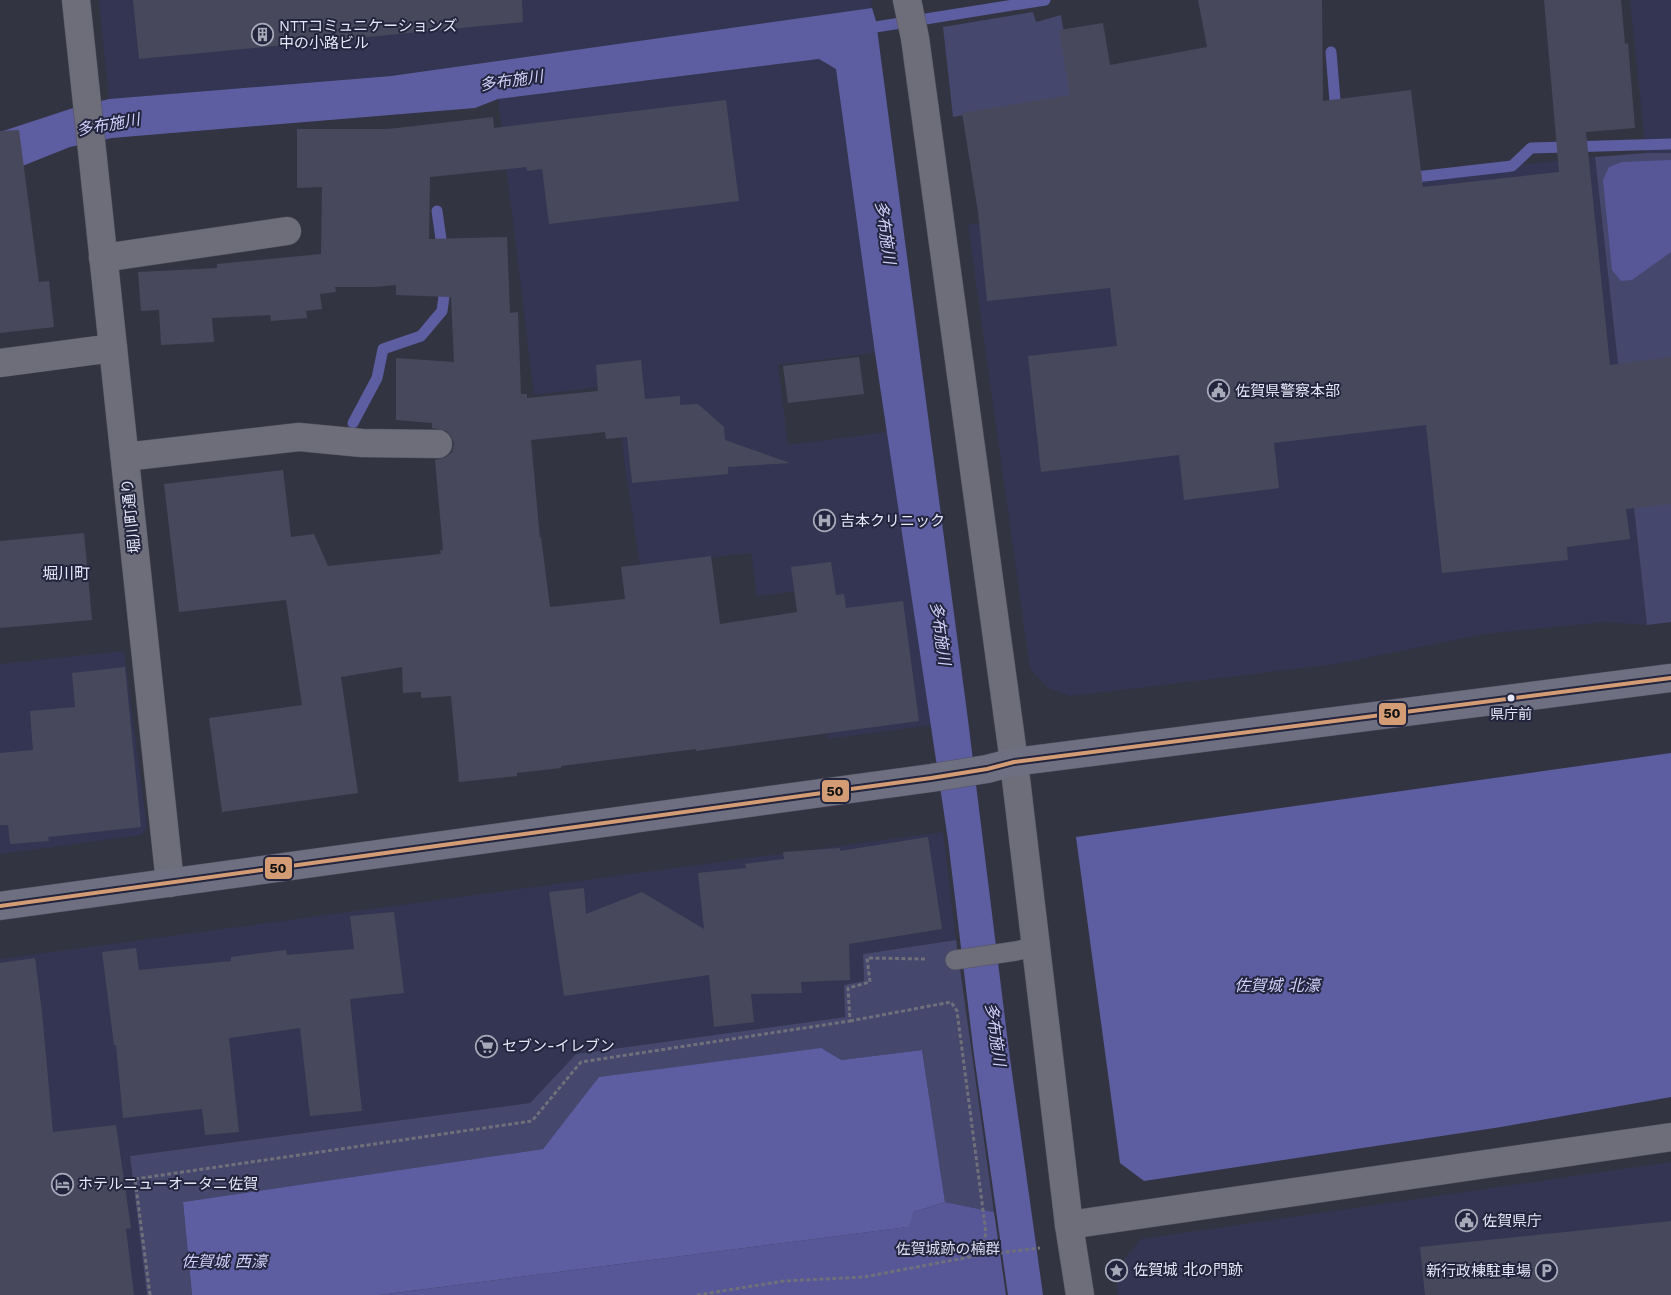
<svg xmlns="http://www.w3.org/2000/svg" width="1671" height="1295" viewBox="0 0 1671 1295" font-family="'Work Sans','Noto Sans JP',sans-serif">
<rect width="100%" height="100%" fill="#333442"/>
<g fill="#343552">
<polygon points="99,0 871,0 872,8 391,76 109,99"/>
<polygon points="1630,0 1671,0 1671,153 1646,153"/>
<polygon points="819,59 836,69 875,353 778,365 788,445 887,432 932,725 828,739 807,590 757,596 751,553 640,565 624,459 618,385 534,395 498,99"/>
<polygon points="1595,157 1647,625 1605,622 1484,634 1336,664 1071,696 1048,688 1030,669 968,225 1094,210"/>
<polygon points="124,651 147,828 141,835 0,854 0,664"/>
<polygon points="943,832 956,940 863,954 864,981 844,985 845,1017 576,1054 530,1103 130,1156 147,1295 0,1295 0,959"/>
<polygon points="1671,1162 1671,1295 1118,1295 1117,1285 1118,1267 1141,1239"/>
</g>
<g fill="#45476c">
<polygon points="1033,12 1036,22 1061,15 1074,96 953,117 943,27"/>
<polygon points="1646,153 1671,153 1671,622 1647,625 1595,157"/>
<polygon points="956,940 994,1212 945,1202 922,1050 841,1060 600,1077 543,1149 183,1202 192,1295 147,1295 130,1156 530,1103 576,1054 845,1017 844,985 864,981 863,954"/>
</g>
<g fill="#575798">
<polygon points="1671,160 1671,252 1632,280 1621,281 1612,270 1603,180 1609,167 1622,162"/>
<polygon points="945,1202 994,1212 1006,1295 379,1295 907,1227 914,1212"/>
</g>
<g fill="#5d5da1">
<polygon points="872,8 876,21 968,720 1009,1051 1043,1295 1008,1295 974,1055 948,840 875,353 836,69 819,59 498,99 475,108 112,138 70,147 0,175 0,132 70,109 109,99 391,76"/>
<polygon points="1671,753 1671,1097 1501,1127 1144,1181 1120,1163 1076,837"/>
<polygon points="821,1048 841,1060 922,1050 945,1202 914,1212 908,1227 379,1295 192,1295 183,1202 543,1149 599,1077"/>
</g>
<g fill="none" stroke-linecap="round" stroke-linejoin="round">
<g stroke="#5d5da1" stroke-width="11">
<polyline points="863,29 1045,0"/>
<polyline points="1331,52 1336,113"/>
<polyline points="1407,178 1512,166 1531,148 1671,144"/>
<polyline points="437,211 443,253"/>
<polyline points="353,423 377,378 383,349 421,336 442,311 446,281"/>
</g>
</g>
<g fill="#48485c">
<polygon points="133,0 522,0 523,22 139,59"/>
<polygon points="1198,0 1322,0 1323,101 1411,90 1423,187 1559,172 1544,0 1621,0 1625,44 1628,43 1635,128 1586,132 1610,365 1671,357 1671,504 1626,509 1630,539 1567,547 1568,560 1442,573 1426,425 1274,443 1279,488 1184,500 1179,455 1041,472 1028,356 1117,346 1110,288 987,301 978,212 962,113 1070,95 1059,30 1103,23 1110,65 1207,47"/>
<polygon points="726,100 739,201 549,224 542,169 527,171 526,167 430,177 429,239 507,237 510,313 518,312 521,394 527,394 527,398 598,391 596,365 641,360 645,399 680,396 680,405 698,404 724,427 725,440 790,463 728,467 728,474 632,483 627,437 606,439 605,432 531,440 540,538 541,537 550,607 625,599 621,567 711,556 720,624 797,612 791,567 831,562 836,595 844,594 846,608 903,601 919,721 696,751 696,749 561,766 561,768 517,773 517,776 459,782 451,696 421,698 421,692 403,693 402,667 341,677 358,793 222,812 209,718 302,705 286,600 179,612 164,484 283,470 291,537 314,534 328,566 441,554 440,550 443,550 435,460 446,457 452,452 454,444 451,436 446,431 432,428 432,423 396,420 396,358 454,362 451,297 396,295 396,285 375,287 335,287 336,292 320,294 322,309 306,311 307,318 271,321 270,315 212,318 214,342 161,345 159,310 141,311 138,272 217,268 217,264 321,254 322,187 297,188 297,129 388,129 493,117 494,128"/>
<polygon points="19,130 39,282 49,281 54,327 0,333 0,131"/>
<polygon points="859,357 864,394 788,403 783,366"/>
<polygon points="84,533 92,620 0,628 0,541"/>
<polygon points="125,667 141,827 48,837 49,841 10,844 8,825 0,825 0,753 33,750 30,711 75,707 72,673"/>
<polygon points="928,837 942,929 849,944 850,980 801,982 802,993 751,994 754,1022 714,1027 709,975 564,996 549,892 584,888 586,914 642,892 704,929 698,873 746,868 745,864 784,859 783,852 840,848 840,851"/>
<polygon points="394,912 404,993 350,999 362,1111 310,1116 300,1028 229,1038 239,1132 205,1135 202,1109 123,1118 116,1045 114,1045 102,952 136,948 139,970 231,961 231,957 286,950 287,955 354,949 350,916"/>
<polygon points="35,958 42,1012 53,1132 116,1125 131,1228 126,1229 134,1295 0,1295 0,963"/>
<polygon points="1671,1221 1671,1295 1425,1295 1420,1247"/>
</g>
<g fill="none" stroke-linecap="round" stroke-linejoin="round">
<defs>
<polyline id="lane" points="955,960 1016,951 1036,946"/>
<g id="street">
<polyline points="76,0 170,883"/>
<polyline points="103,258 287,231"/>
<polyline points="0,363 113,348"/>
<polyline points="125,457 299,437 362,443 438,444"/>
<polyline points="1069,1225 1671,1137"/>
</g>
<polyline id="secondary" points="907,0 915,38 1014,762 1069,1225 1080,1295"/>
<polyline id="highway" points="0,906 931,778 987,769 1014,762 1671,678"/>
</defs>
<use href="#lane" stroke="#51515e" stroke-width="20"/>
<use href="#street" stroke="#51515e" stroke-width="29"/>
<use href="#secondary" stroke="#51515e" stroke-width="29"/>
<use href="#highway" stroke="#51515e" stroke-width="29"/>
<g stroke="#6f707a" stroke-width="3" stroke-dasharray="4 2.5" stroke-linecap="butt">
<polyline points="850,1021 951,1002 957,1011 986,1233 980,1255"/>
<polyline points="150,1295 135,1179 532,1121 581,1062 850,1021 848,988 870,982 867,958 925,959"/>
<polyline points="697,1295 784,1281 864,1277 980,1255 1040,1248"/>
</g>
<use href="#lane" stroke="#6d6e79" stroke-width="19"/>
<use href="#street" stroke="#6d6e79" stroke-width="28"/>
<use href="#secondary" stroke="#6d6e79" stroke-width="28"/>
<use href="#highway" stroke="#6e7082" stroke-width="28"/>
<defs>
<polyline id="bus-1" points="0,906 931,778 987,769 1014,762 1671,678"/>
</defs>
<use href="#bus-1" stroke="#23243d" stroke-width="8"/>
<use href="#bus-1" stroke="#d39c74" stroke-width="4"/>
</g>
<defs>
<symbol id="building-ring" viewBox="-11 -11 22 22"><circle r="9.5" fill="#23243d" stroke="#a7a8b8" stroke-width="1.5"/><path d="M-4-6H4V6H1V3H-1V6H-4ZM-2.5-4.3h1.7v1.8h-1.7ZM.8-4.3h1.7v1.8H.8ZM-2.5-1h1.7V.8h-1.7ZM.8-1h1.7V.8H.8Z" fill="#a7a8b8"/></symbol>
<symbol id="civic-ring" viewBox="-11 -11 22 22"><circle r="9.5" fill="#23243d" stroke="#a7a8b8" stroke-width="1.5"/><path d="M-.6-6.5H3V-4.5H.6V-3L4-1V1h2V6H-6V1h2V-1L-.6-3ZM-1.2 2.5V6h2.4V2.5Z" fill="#a7a8b8"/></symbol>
<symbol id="hospital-ring" viewBox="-11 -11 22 22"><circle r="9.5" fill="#23243d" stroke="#a7a8b8" stroke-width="1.5"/><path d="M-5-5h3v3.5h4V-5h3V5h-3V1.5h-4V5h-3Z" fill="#a7a8b8"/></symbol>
<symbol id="supermarket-ring" viewBox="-11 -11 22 22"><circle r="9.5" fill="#23243d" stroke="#a7a8b8" stroke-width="1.5"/><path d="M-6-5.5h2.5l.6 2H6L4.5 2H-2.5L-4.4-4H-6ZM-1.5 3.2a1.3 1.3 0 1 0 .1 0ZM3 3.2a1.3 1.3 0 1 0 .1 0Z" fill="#a7a8b8"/></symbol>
<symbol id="hotel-ring" viewBox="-11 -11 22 22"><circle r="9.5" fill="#23243d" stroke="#a7a8b8" stroke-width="1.5"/><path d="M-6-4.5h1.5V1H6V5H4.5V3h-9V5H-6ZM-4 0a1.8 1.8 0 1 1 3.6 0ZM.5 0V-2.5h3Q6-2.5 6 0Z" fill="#a7a8b8"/></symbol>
<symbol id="sight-ring" viewBox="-11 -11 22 22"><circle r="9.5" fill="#23243d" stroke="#a7a8b8" stroke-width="1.5"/><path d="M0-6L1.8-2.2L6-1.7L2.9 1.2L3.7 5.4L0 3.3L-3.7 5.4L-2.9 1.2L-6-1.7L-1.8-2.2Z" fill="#a7a8b8"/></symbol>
<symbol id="parking-ring" viewBox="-11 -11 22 22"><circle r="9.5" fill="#23243d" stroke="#a7a8b8" stroke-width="1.5"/><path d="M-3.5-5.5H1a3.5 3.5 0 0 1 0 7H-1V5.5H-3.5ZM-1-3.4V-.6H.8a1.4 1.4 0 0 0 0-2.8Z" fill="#a7a8b8"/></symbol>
</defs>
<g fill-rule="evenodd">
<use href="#building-ring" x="250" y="22" width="25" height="25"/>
<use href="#civic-ring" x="1206" y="378" width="25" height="25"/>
<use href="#hospital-ring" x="812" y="508" width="25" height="25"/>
<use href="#supermarket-ring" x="474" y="1034" width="25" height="25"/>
<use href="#hotel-ring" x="50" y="1172" width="25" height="25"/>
<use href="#civic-ring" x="1454" y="1208" width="25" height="25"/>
<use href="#sight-ring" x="1104" y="1258" width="25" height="25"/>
<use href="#parking-ring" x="1534" y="1258" width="25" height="25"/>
</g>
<circle fill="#e5e6f7" stroke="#23243d" stroke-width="2" cx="1511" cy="698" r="4.5"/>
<g text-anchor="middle" stroke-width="4" stroke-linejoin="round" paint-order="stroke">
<g font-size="14" fill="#e5e6f7" stroke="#23243d">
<text x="1511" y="719">県庁前</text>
</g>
<g font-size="15" fill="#e5e6f7" stroke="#23243d" text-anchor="start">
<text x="279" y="31">NTTコミュニケーションズ<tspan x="279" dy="17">中の小路ビル</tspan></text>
<text x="1235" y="396">佐賀県警察本部</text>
<text x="840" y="526">吉本クリニック</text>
<text x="502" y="1051">セブン-イレブン</text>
<text x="78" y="1189">ホテルニューオータニ佐賀</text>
<text x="1482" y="1226">佐賀県庁</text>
<text x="1133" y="1275">佐賀城 北の門跡</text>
<text x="1531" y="1276" text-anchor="end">新行政棟駐車場</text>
</g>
<g font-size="15" fill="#e5e6f7" stroke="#23243d">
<text transform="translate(131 516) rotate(-96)" y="5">堀川町通り</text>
</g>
<g font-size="15" fill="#dddef3" stroke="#23243d">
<text x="948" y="1254">佐賀城跡の楠群</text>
</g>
<g font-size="16" font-style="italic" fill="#cdd0f9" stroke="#23243d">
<text transform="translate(511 80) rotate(-8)" y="6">多布施川</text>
<text transform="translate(108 124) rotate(-10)" y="6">多布施川</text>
<text transform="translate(886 232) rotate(82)" y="6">多布施川</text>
<text transform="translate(941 633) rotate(82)" y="6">多布施川</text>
<text x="1277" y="991">佐賀城 北濠</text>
<text transform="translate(996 1034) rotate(82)" y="6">多布施川</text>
<text x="224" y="1267">佐賀城 西濠</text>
</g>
<g font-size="16" fill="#e5e6f7" stroke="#23243d">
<text x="66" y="579">堀川町</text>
</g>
</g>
<g stroke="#23243d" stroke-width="2">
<rect x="1378" y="702" width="29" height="24" rx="5" fill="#d39c74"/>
<rect x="821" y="779" width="29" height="24" rx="5" fill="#d39c74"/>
<rect x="264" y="856" width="29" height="24" rx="5" fill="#d39c74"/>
</g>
<g font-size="14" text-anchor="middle" font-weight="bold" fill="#111">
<text x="1392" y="718">50</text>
<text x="835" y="796">50</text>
<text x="278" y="873">50</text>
</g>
</svg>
